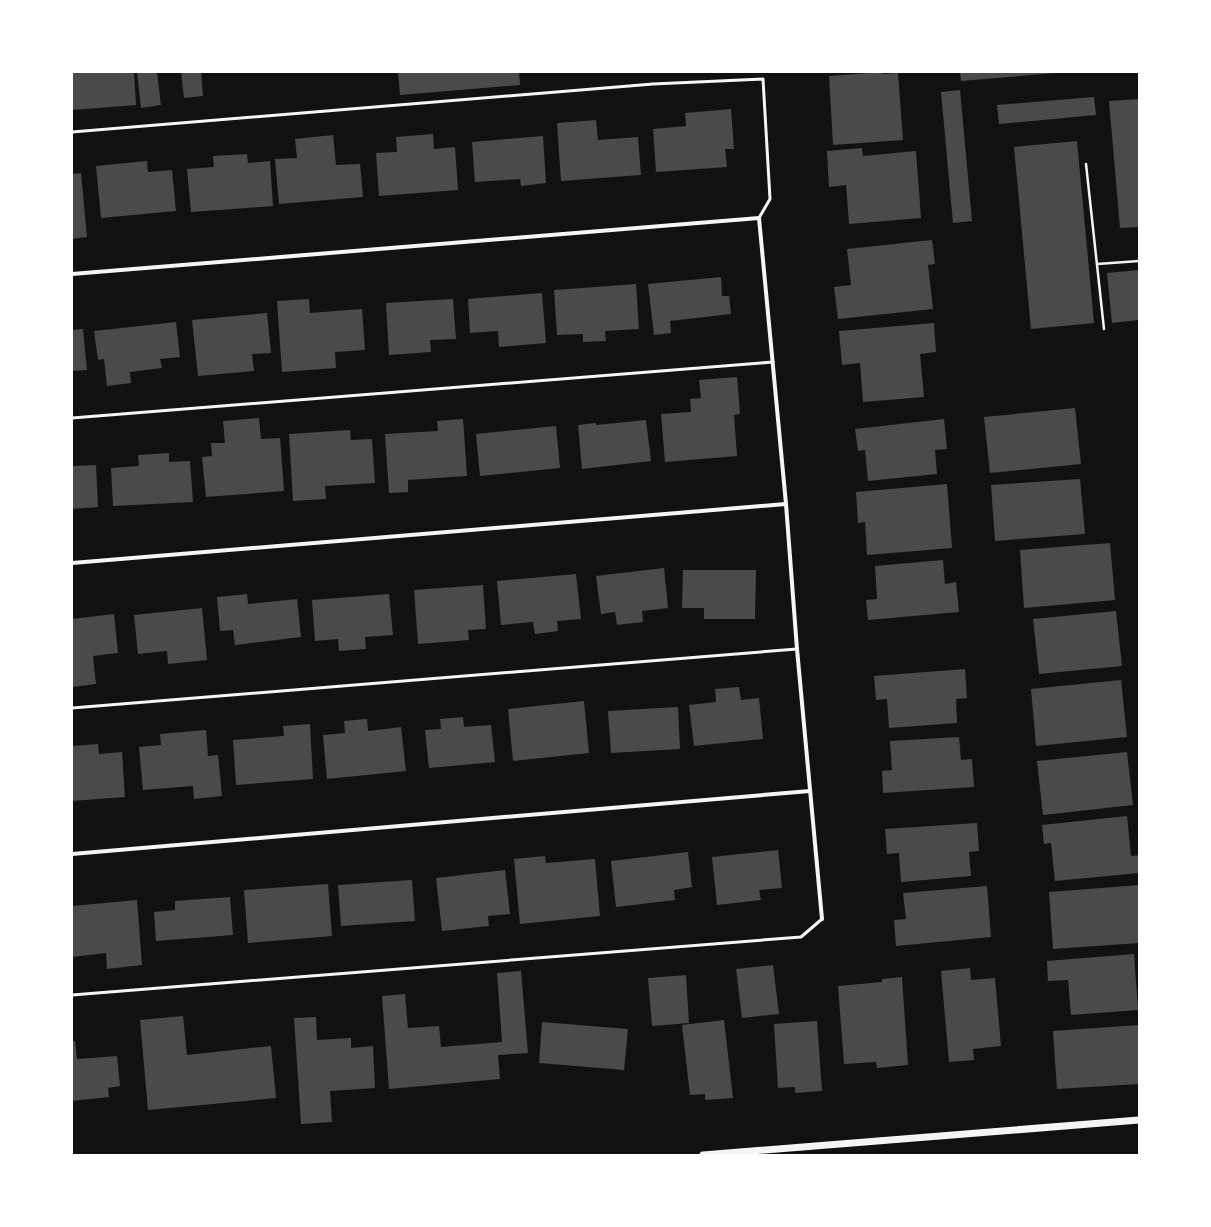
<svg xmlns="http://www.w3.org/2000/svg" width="1211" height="1227" viewBox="0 0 1211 1227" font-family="Montserrat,sans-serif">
<rect width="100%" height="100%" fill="#111"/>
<g fill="#4a4a4a">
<polygon points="72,72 134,72 136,105 72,110"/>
<polygon points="137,72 157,72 161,105 141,108"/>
<polygon points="181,72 201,72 203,96 184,98"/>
<polygon points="398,72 519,72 520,85 400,95"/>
<polygon points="882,72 882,74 898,73 903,140 833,145 829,76"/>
<polygon points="960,72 1055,72 1055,73 961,81"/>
<polygon points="960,90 972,221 953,223 941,92"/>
<polygon points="1094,97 1096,115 999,124 997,105"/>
<polygon points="1139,99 1139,227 1120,228 1109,101"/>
<polygon points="731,109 734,149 725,149 727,167 656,172 653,129 686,126 685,113"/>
<polygon points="596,120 598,140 638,137 641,175 561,181 557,123"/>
<polygon points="433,134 434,149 455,147 458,190 379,196 376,153 397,152 396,137"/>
<polygon points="333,135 336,165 360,164 363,197 279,204 275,159 297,158 295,139"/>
<polygon points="543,136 546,183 521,186 520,179 475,182 472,142"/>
<polygon points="1077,141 1094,323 1031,329 1014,147"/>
<polygon points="862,148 863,156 916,151 921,218 849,224 846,185 829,187 827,151"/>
<polygon points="247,154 248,163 270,161 273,206 191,212 187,169 214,167 213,156"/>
<polygon points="147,161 148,172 172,170 176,211 101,218 96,166"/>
<polygon points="81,173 87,237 72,239 72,174"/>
<polygon points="932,240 935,264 928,265 933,309 838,319 834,287 851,285 847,249"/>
<polygon points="1139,270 1139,320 1112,323 1107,273"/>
<polygon points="721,277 722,296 729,296 731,314 670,321 671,333 654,335 648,284"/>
<polygon points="636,284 639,329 605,331 606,341 583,342 583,334 557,335 554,290"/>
<polygon points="542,293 546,343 499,347 498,331 470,333 468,299"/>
<polygon points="309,299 310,313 362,309 365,350 335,352 336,368 282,372 277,301"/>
<polygon points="453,299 456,339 430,340 431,352 389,355 386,303"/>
<polygon points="267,313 271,353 252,354 254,371 198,376 192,320"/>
<polygon points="176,322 180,357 160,359 162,368 130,372 131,383 107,386 104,359 98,360 94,331"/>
<polygon points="934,323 936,352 920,354 924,397 863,402 860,363 842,365 839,331"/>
<polygon points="83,329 87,370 72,371 72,330"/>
<polygon points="737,377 740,414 734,415 737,456 665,462 661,414 691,412 690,399 701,398 699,380"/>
<polygon points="1075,408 1081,464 990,473 984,417"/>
<polygon points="259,418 261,439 280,438 284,491 206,497 202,457 212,456 211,443 225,443 223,421"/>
<polygon points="463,419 467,476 408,480 408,492 389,493 385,434 438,431 437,421"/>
<polygon points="944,419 947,449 935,450 937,474 868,481 865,450 858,451 855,429"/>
<polygon points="646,420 651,461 582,469 578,425 596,423 596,425"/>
<polygon points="556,426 560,468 480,476 476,434"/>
<polygon points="350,430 351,440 372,439 375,483 325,486 326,499 293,501 289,434"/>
<polygon points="169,453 169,462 190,461 193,502 113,506 111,468 139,466 138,455"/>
<polygon points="96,465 98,507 72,509 72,466"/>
<polygon points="1080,479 1085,534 995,541 991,485"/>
<polygon points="947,484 952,548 867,555 865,522 858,523 856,492"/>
<polygon points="1110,543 1115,600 1024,608 1020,550"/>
<polygon points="943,560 945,584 956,582 959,612 868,620 866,600 877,599 875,566"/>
<polygon points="664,568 668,608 642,611 643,622 617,625 615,612 601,614 596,576"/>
<polygon points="683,570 756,570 755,619 704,619 704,608 682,608"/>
<polygon points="576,574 581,619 557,621 558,631 535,634 533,622 501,625 497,581"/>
<polygon points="483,585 486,629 468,630 469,640 418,644 414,590"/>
<polygon points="247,594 248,604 297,599 301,637 235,645 233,630 220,631 217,597"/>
<polygon points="389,594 393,635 365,637 366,649 339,651 338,639 315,641 312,600"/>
<polygon points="202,608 207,660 168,664 167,651 138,654 134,615"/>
<polygon points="1116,611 1122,666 1039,674 1033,619"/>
<polygon points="114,614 118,653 93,656 96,684 72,687 72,619"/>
<polygon points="965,669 967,698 956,699 957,723 889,728 887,699 876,700 874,676"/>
<polygon points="1121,680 1127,737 1036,746 1031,689"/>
<polygon points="739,687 741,700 759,698 763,739 694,746 689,705 716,702 715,689"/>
<polygon points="584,701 589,753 513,761 508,709"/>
<polygon points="678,707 680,749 611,753 608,711"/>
<polygon points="463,717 464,727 491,725 495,762 429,768 425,730 441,729 440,719"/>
<polygon points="367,719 368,731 401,727 406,771 327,779 323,735 345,733 344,721"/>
<polygon points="310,724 313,779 236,785 233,740 284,736 283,726"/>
<polygon points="206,730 208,756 218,755 222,796 194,799 193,786 143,790 139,747 161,745 160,734"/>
<polygon points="959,737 961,760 972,759 974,787 883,793 882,771 892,770 890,741"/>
<polygon points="98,744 99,754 122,752 125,797 72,801 72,746"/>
<polygon points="1127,752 1133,805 1043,815 1037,761"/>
<polygon points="1127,816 1131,856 1139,855 1139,873 1055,881 1051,843 1044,844 1042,825"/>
<polygon points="977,823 979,851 969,852 971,876 901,882 899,853 887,854 885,829"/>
<polygon points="778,850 782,888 759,890 761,900 717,905 712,857"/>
<polygon points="688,852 692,887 674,890 675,900 616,907 611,861"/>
<polygon points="545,856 546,863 595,859 600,916 520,924 514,859"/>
<polygon points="505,870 510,914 488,916 489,926 442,931 436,878"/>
<polygon points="412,880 415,921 341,926 338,885"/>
<polygon points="328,884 332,936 248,943 244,890"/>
<polygon points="1139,885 1139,943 1053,949 1049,892"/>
<polygon points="987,886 991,937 896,946 894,920 906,919 903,893"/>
<polygon points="230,897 233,935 156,941 154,912 175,910 175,901"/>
<polygon points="137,900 142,965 107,969 106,953 72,957 72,906"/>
<polygon points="1134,954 1138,1010 1071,1015 1068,980 1048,981 1047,961"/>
<polygon points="773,965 779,1014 742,1018 736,969"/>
<polygon points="970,968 971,980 995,978 1001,1046 973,1049 974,1060 949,1062 941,971"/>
<polygon points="521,971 528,1053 498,1055 500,1079 389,1089 382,996 405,994 408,1028 439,1026 441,1047 502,1042 497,973"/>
<polygon points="686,975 689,1023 652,1026 648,978"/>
<polygon points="902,977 908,1065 877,1068 876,1062 844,1064 838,986 882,982 882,979"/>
<polygon points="183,1016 187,1055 271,1046 276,1098 148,1110 140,1020"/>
<polygon points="316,1017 317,1040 351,1038 351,1048 373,1046 375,1088 330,1091 332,1122 301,1124 294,1018"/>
<polygon points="724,1020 733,1098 705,1100 705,1094 690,1095 682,1025"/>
<polygon points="817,1021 822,1091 795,1093 795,1087 778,1088 774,1024"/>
<polygon points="542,1022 628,1029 624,1070 539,1063"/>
<polygon points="1139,1025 1139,1084 1057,1089 1053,1031"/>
<polygon points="72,1041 75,1041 77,1059 117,1056 120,1086 108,1088 109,1097 72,1101"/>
</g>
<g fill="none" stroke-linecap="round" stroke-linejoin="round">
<g stroke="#f5f5f5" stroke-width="2.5">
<polyline points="1086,164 1104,329"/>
<polyline points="1097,264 1139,261"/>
</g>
<g stroke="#f5f5f5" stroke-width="3">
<polyline points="72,132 653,84 763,79 770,199 759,218"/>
<polyline points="72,418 773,362"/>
<polyline points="72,708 797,649"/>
<polyline points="72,995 801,937 822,919"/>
</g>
<g stroke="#f5f5f5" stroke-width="4">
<polyline points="72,274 759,218 786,504 797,649 822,919"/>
<polyline points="72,563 786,504"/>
<polyline points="72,854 810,791"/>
</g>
<polyline stroke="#f5f5f5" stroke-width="7" points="703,1155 1139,1120"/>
</g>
<rect width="1211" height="1227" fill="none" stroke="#ffffff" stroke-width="146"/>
</svg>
